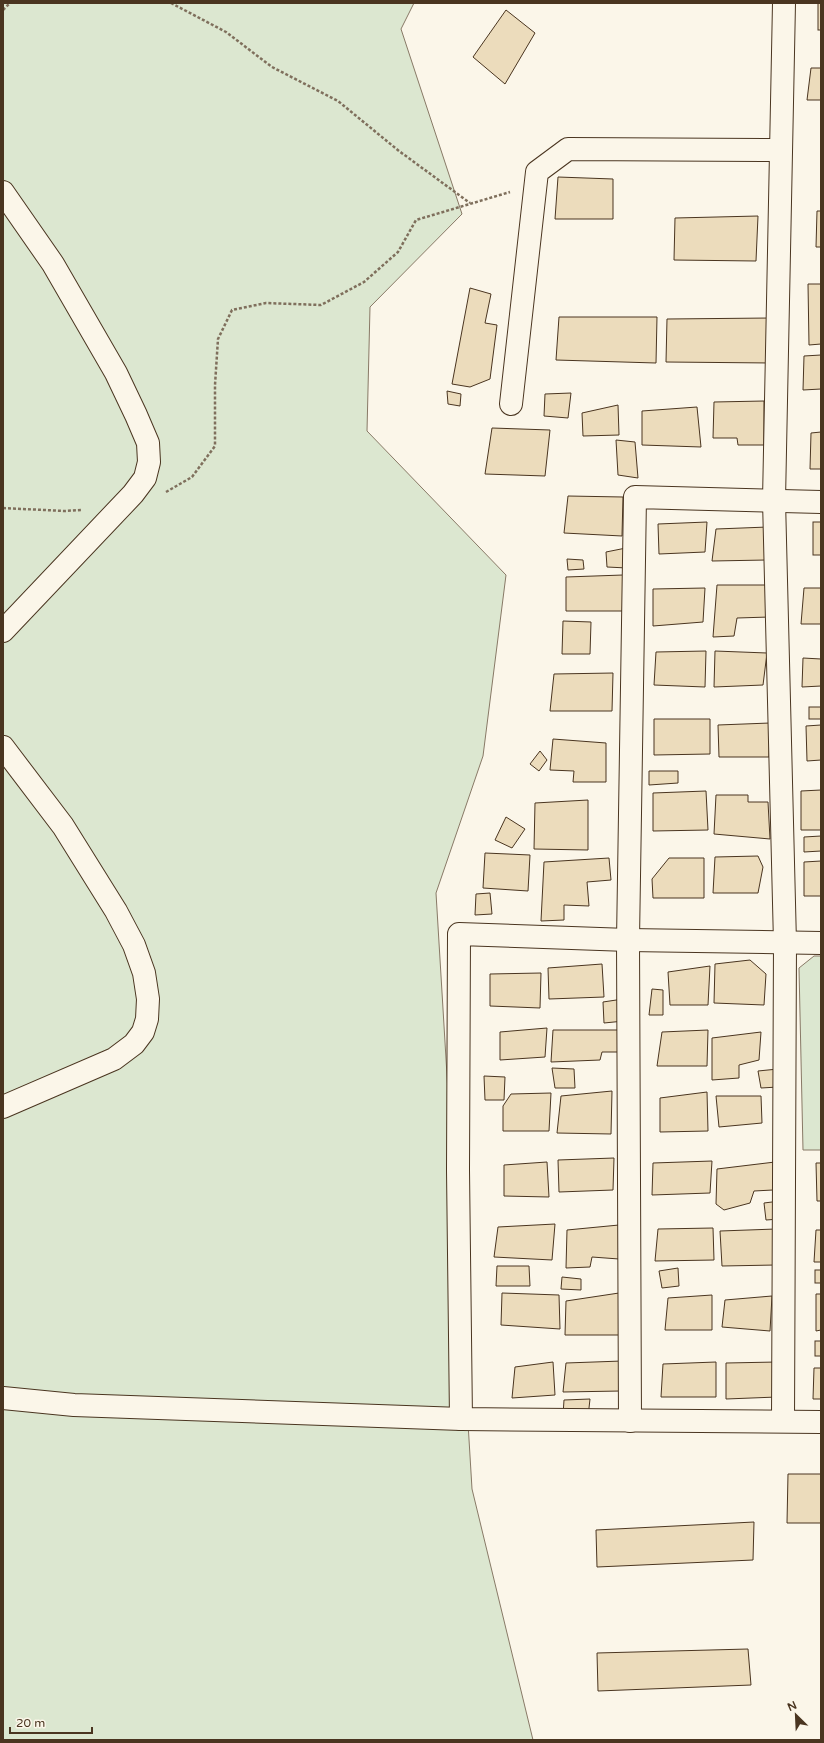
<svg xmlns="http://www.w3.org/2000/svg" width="824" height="1743" viewBox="0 0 824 1743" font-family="'Varela Round',sans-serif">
<rect width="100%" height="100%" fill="#fbf6e9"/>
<g fill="#dce7d0" stroke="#887966">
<polygon points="3,3 414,3 401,29 462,214 370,307 367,431 506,575 483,756 436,893 472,1489 533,1740 3,1740"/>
<polygon points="814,956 821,956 821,1150 803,1150 799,968"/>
</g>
<g fill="#ecdcbc" stroke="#4a3520">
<rect x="818" y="3" width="3" height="27"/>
<polygon points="506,10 535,33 505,84 473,57"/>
<polygon points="811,68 821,68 821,100 807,100"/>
<polygon points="558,177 613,179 613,219 555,219"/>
<polygon points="817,211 821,211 821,247 816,247"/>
<polygon points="758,216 756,261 674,260 675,218"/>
<polygon points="808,284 821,284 821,344 809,345"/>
<polygon points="470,288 491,294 485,323 497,325 490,379 470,387 452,384"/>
<polygon points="559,317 657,317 656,363 556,360"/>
<polygon points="771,318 770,363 666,362 667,319"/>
<polygon points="821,355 821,389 803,390 804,356"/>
<polygon points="447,391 461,394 460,406 448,404"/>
<polygon points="571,393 568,418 544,416 545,394"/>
<polygon points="764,401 764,445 738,445 737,438 713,438 714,402"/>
<polygon points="618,405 619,435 583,436 582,413"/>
<polygon points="697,407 701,447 642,445 642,411"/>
<polygon points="492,428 550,430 545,476 485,474"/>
<polygon points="821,432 821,469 810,469 811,433"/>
<polygon points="616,440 635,442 638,478 618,475"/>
<polygon points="568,496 623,497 622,536 564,533"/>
<polygon points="707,522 705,552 659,554 658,524"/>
<rect x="813" y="522" width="8" height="33"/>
<polygon points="768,527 767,560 712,561 716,529"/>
<polygon points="626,548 627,568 607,567 606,552"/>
<polygon points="567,559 583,560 584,569 568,570"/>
<polygon points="623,575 623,611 566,611 566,577"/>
<polygon points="717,585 769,585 770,617 737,618 734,636 713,637"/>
<polygon points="705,588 703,622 653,626 653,589"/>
<polygon points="804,588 821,588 821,624 801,624"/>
<polygon points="563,621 591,622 590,654 562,654"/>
<polygon points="706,651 705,687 654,685 656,652"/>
<polygon points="715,651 767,653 763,685 714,687"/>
<polygon points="803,658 821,659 821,686 802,687"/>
<polygon points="613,673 612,711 550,711 554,674"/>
<rect x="809" y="707" width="12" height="12"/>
<polygon points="654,719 710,719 710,754 654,755"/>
<polygon points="770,723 769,757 719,757 718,725"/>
<polygon points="821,725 821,760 807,761 806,726"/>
<polygon points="553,739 606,743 606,782 573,782 574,771 550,770"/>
<polygon points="540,751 547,760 539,771 530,764"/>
<polygon points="649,771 678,771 678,783 649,785"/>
<polygon points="821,790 821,830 801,830 801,791"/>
<polygon points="706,791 708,830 653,831 653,793"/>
<polygon points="716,795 748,795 748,802 768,802 770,839 714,834"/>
<polygon points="588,800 588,850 534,849 535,803"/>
<polygon points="506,817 525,829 512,848 495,840"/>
<polygon points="821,836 821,851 804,852 804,837"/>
<polygon points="485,853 530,855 528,891 483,888"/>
<polygon points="758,856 763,867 758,893 713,893 715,857"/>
<polygon points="609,858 611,880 587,882 589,906 564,905 564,920 541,921 544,862"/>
<polygon points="669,858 704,858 704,898 653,898 652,879"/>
<polygon points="821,861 821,896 804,896 804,862"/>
<polygon points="490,893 492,914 475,915 476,894"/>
<polygon points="750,960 766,974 764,1005 714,1003 715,964"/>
<polygon points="602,964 604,997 549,999 548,968"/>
<polygon points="710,966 708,1005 670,1005 668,972"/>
<polygon points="541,973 540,1008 490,1006 490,974"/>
<polygon points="652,989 663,990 663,1015 649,1015"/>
<polygon points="623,999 624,1021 604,1023 603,1002"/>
<polygon points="547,1028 545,1057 500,1060 500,1032"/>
<polygon points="553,1030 623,1030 622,1052 602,1052 600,1060 551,1062"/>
<polygon points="708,1030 707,1066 657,1066 662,1032"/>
<polygon points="761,1032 759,1060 739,1065 739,1078 712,1080 712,1038"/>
<polygon points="552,1068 574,1069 575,1088 555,1088"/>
<polygon points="778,1069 778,1087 761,1088 758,1071"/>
<polygon points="484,1076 505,1077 504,1100 485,1100"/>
<polygon points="612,1091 611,1134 557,1133 561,1096"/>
<polygon points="707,1092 708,1131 660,1132 660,1098"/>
<polygon points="551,1093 549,1131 503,1131 503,1106 511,1094"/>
<polygon points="716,1096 761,1096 762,1123 719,1127"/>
<polygon points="614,1158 613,1190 559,1192 558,1160"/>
<polygon points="712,1161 710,1193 652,1195 653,1163"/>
<polygon points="547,1162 549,1197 504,1196 504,1165"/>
<polygon points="775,1162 773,1190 754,1191 750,1203 724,1210 716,1204 717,1169"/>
<polygon points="816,1163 821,1163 821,1201 817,1201"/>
<polygon points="780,1201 780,1219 766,1220 764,1203"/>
<polygon points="555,1224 552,1260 494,1257 498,1227"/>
<polygon points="619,1225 619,1259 592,1257 590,1267 566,1268 567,1230"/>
<polygon points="713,1228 714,1260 655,1261 658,1229"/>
<polygon points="776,1229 776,1265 722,1266 720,1231"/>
<polygon points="816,1230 821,1230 821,1262 814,1262"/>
<polygon points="497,1266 529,1266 530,1286 496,1286"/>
<polygon points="678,1268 679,1286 662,1288 659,1271"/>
<rect x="815" y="1270" width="6" height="13"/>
<polygon points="562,1277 581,1279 581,1290 561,1289"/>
<polygon points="502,1293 559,1295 560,1329 501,1325"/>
<polygon points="619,1293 621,1335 565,1335 566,1301"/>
<polygon points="816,1294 821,1294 821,1330 816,1331"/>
<polygon points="712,1295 712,1330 665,1330 668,1298"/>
<polygon points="772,1296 770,1331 722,1327 725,1300"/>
<rect x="815" y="1341" width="6" height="15"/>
<polygon points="622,1361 621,1391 563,1392 566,1363"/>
<polygon points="553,1362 555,1395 512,1398 515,1367"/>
<polygon points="716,1362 716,1397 661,1397 663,1364"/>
<polygon points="777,1362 777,1397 726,1399 726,1363"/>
<polygon points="814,1368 821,1368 821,1399 813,1399"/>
<polygon points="590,1399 588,1417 563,1415 564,1400"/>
<polygon points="788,1474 821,1474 821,1523 787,1523"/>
<polygon points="754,1522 753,1560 597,1567 596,1530"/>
<polygon points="748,1649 751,1685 598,1691 597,1653"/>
</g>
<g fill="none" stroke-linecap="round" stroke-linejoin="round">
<defs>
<g id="minor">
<polyline points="3,192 53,264 116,373 136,415 148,443 149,462 145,478 133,494 3,631"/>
<polyline points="511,404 537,172 568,149 780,150"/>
<polyline points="3,747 63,826 116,911 134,945 144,973 148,999 147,1019 143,1032 134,1044 114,1059 3,1107"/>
<polyline points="3,1398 74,1405 461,1419 821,1422"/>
<polyline points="461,1419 458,1170 459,934 628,940 821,943"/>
<polyline points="630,1421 628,940 635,497 821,502"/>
<polyline points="783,1421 785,943 774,500 784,3"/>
</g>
</defs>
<use href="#minor" stroke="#4a3520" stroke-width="24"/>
<g stroke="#7f6f5c" stroke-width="2.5" stroke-dasharray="3 2" stroke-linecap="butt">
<polyline points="171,3 226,32 272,67 338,101 399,151 470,203"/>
<polyline points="3,10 10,3"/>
<polyline points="166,492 192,477 215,446 215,385 218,339 232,310 266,303 321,305 364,282 398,252 416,220 510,192"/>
<polyline points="3,508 64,511 82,510"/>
</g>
<use href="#minor" stroke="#fbf6e9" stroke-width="22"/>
</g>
<rect width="824" height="1743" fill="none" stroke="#4a3520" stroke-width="8"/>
<g transform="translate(796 1715) rotate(336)" stroke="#fbf6e9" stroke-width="3" paint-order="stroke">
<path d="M0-3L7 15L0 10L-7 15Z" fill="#4a3520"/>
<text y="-6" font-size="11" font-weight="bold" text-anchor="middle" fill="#4a3520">N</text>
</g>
<path d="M10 1727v6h82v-6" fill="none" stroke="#4a3520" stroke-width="2"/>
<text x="16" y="1727" font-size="12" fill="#4a3520" stroke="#fbf6e9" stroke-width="3" paint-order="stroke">20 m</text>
</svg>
